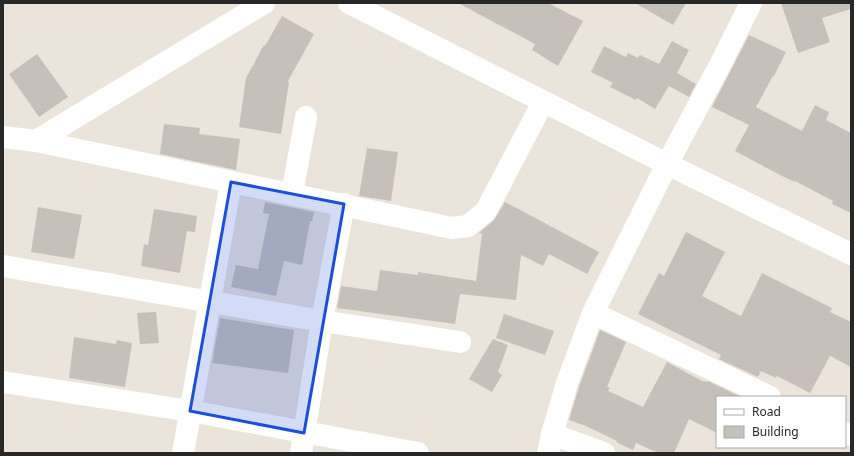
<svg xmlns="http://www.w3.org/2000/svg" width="854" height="456" viewBox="0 0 854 456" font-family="'Noto Sans',sans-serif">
<rect width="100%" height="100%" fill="#eae4da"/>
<g fill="#c5c1ba">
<polygon points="458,3 548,3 583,21 558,66 532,50 535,44"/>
<polygon points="635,3 686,3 673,25"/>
<polygon points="781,3 851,3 851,9 822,18 830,42 798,53"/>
<polygon points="282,16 314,34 288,81 289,82 281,134 239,127 246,78 264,45 265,46"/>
<polygon points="749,35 786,52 774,76 773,76 756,107 802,131 815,105 829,112 826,120 851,133 851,213 832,204 833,201 795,181 795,182 780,175 735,151 749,125 712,107"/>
<polygon points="672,41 689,50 677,73 696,84 689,97 669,86 655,109 637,98 636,100 610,87 613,83 591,72 604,46 626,57 628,53 638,58 640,55 659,64"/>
<polygon points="37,54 68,97 39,117 9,74"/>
<polygon points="164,124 200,128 199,134 240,139 236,170 160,154"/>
<polygon points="367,148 398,152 391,201 359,196"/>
<polygon points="265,202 314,212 312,221 310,221 302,265 284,261 276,296 231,287 236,265 258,269 269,214 263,213"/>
<polygon points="505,202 599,252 587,274 549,254 543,266 521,255 516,300 460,294 455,324 337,308 341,286 377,291 380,270 418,275 418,272 476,281 482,234 479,233 494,220"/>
<polygon points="38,207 82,215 74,259 31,252"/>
<polygon points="154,209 197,216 195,232 187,231 180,273 141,266 144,244 148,245"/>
<polygon points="686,232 725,252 702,296 741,316 762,273 832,308 830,312 851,322 851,367 830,356 810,393 777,376 776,378 761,371 758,377 719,359 721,355 638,314 659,273 664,276"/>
<polygon points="156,312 159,343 140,344 137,313"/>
<polygon points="504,314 554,331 545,355 496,338"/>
<polygon points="220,318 294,330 288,373 212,363"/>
<polygon points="600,330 626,342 607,387 610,388 608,391 643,407 667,362 702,381 707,382 708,381 741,397 717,397 717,433 689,419 674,453 658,453 636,443 633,450 616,442 617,441 586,426 569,420 579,387"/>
<polygon points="74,337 116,344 117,340 132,343 125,387 69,378"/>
<polygon points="493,339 508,345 498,372 502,375 492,392 469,379"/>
</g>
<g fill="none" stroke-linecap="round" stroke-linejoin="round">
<g stroke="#fff" stroke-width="22">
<polyline points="349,3 667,164 851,254"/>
<polyline points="3,137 36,141 452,228 468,226 486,211 543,102"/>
<polyline points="36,141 264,3"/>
<polyline points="292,194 306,117"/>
<polyline points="3,266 322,321 460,342"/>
<polyline points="593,313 770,397"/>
<polyline points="3,382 190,411 418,453"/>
<polyline points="845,433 851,435"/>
<polyline points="552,434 604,453"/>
<polyline points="183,453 231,182"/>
<polyline points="301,453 322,321 344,204"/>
<polyline points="548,453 552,434 567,383 593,313 667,164 719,67 751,3"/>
</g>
</g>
<path fill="#1d4ed8" fill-opacity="0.2" stroke="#1d4ed8" stroke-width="3" stroke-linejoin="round" d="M231,182L344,204L304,433L190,411Z"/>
<rect width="854" height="456" fill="none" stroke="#282828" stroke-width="8"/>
<rect x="716" y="396" width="130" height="52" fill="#ffffff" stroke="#a9a9a9"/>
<rect x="724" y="409" width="20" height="6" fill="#ffffff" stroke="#a9a9a9"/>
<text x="752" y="416" font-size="12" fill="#282828">Road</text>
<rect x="724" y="426" width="20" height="12" fill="#c5c1ba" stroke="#a9a9a9"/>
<text x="752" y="436" font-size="12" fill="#282828">Building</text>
</svg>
